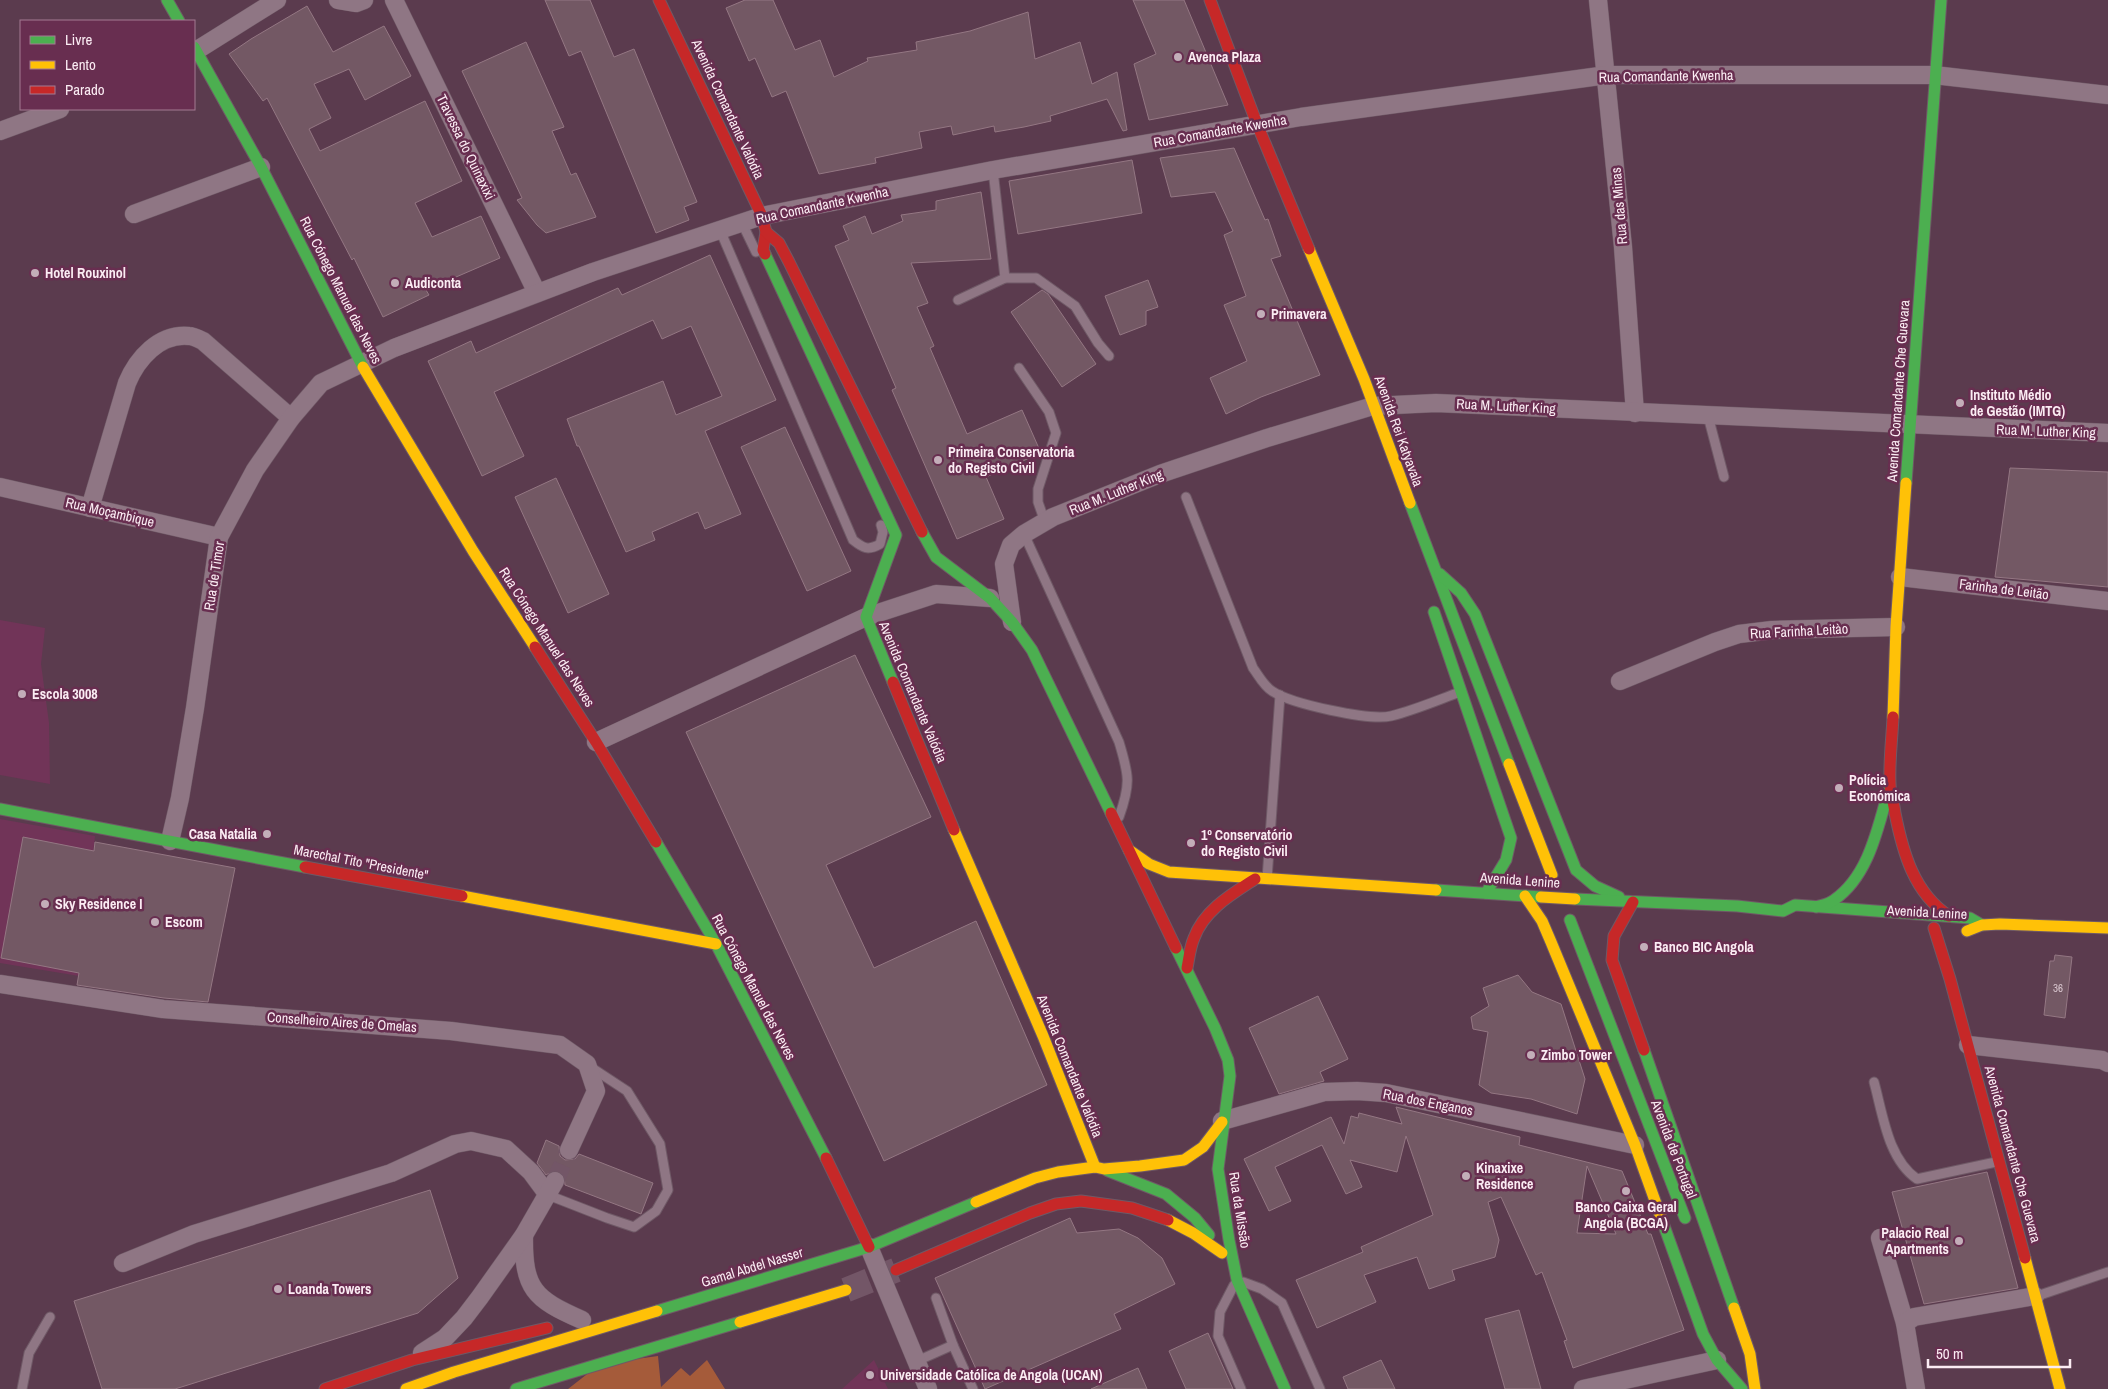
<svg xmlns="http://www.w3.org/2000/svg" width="2108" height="1389" viewBox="0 0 2108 1389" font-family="'Archivo Narrow',sans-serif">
<rect width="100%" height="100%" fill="#5b3b4e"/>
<g fill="#713458">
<polygon points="0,620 45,628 41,664 49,723 50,784 0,775"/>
<polygon points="0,819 95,836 79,976 0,963"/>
<polygon points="874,1360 888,1389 842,1389"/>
</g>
<polygon fill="#a55b3a" points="658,1356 661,1387 681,1368 690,1376 707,1360 725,1389 568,1389 600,1364"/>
<g fill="#735864" stroke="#947783" fill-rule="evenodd">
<polygon points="545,0 590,0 614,57 634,49 697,202 684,207 689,220 656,233 581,51 569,56"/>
<polygon points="745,0 773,0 795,50 820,40 834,77 868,61 867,58 917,50 916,42 970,31 1028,12 1035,59 1080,42 1092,84 1117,72 1127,130 1123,131 1107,99 1050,116 1051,121 1024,127 995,132 994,126 953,135 951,126 919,132 922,148 875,158 876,163 819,174 786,91 772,97 755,58 749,61 726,8"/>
<polygon points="1133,0 1184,0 1228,105 1149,120 1134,64 1156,54"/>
<polygon points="307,6 333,52 384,26 411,76 365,100 349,69 314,84 331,118 309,129 320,151 425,101 462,181 415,203 432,237 481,216 500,258 426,290 429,295 383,317 354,258 352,260 267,98 263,101 229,54 251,39"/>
<polygon points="526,42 564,127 552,131 571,175 576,173 596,217 546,233 537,225 517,200 522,198 462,71"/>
<polygon points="1234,148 1265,220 1268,219 1281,256 1271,259 1320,375 1261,397 1226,414 1210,378 1247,361 1224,305 1246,296 1224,235 1233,231 1215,192 1171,197 1160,158"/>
<polygon points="1132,160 1142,213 1018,234 1009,181"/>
<polygon points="981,192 991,259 911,263 928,303 917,307 934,346 930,348 967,434 1022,410 1041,453 986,477 1004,519 957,539 892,390 896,388 835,246 849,240 843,226 865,216 872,234 903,221 901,215 936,210 936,201"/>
<polygon points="710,255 776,400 705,431 741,514 705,529 698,512 652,532 655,540 626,552 579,446 577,446 567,419 663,381 676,415 722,396 691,326 662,339 653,320 494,392 524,456 482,476 428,361 471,341 476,353 618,288 622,295"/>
<polygon points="1148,280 1158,307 1146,311 1146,325 1120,335 1105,296"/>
<polygon points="1042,290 1048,294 1096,364 1062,387 1011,312"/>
<polygon points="785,427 851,571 807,591 741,447"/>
<polygon points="2010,468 2108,472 2108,587 1995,577"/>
<polygon points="556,478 609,594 568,613 515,497"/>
<polygon points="855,655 931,817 826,865 874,968 976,921 1047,1085 884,1161 686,732"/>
<polygon points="23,837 94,851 95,842 235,868 208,1002 164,998 77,985 79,973 1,958"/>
<polygon points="2055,955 2072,957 2065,1018 2044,1015 2050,961 2054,961"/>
<polygon points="1518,975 1532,992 1561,1004 1585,1079 1577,1114 1531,1099 1491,1093 1479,1085 1488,1032 1473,1029 1471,1017 1489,1006 1483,988"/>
<polygon points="1318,996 1348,1059 1320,1072 1324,1081 1279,1094 1249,1028"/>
<path d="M1396,1107L1520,1137L1519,1145L1622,1171L1648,1234H1651L1684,1330L1573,1368L1564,1341L1567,1340L1542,1272L1536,1275L1501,1197L1488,1202L1499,1240L1495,1257L1452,1270L1455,1280L1429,1289L1417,1257L1364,1275L1376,1302L1317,1328L1296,1280L1363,1252L1361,1247L1433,1215L1406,1136L1397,1172L1350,1160L1362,1187L1346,1194L1322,1145L1275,1167L1291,1201L1269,1211L1244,1159L1331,1117L1344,1144L1351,1116L1358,1118L1359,1113L1402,1124ZM1587,1166L1616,1234L1577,1233Z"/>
<polygon points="546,1140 559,1146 560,1156 565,1160 575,1159 579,1154 653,1183 641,1214 565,1185 564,1176 560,1172 554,1170 546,1175 537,1163"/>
<polygon points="1987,1172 2018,1288 1924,1304 1892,1192"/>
<polygon points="430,1190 458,1278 418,1313 175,1389 102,1389 74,1301"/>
<polygon points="1070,1218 1077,1233 1119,1229 1138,1238 1162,1258 1175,1284 1114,1314 1121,1329 985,1389 935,1278"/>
<polygon points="1519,1310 1541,1389 1505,1389 1485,1319"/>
<polygon points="1208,1333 1233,1389 1186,1389 1169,1351"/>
<polygon points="1381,1360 1395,1389 1348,1389 1343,1377"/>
<polygon points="1138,1368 1147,1389 1091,1389"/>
</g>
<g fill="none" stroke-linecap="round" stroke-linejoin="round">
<polyline stroke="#735667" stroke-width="18" stroke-dasharray="18 9" stroke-linecap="butt" points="555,1181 569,1150"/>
<polyline stroke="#735667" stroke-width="25" stroke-dasharray="25 12" stroke-linecap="butt" points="846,1290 896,1270"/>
<defs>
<g id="lane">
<polyline points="993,170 1005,278"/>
<polyline points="742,223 756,252"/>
<path d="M720,230L853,540C863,548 868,551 880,544L883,532L881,525"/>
<polyline points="958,300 1005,278 1036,278 1075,306 1098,343 1109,356"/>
<polyline points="1019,368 1049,412 1056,433 1038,489 1038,502 1045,522"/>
<polyline points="1708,416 1724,477"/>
<path d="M1186,497L1253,668C1259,676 1263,685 1272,691C1291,704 1370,721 1391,716C1415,710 1438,700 1460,692"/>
<path d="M1024,534L1119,742C1129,775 1131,784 1119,817"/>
<polyline points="1267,879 1280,695"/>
<path d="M1874,1082C1883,1115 1888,1159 1917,1179L1996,1162"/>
<polyline points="548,1195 607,1218 634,1227 656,1211 668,1190 660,1144 627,1091 589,1066"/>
<polyline points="1243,1282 1262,1289 1282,1303 1320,1389"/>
<polyline points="1234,1285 1220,1312 1218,1336 1241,1389"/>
<polyline points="2037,1296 2108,1272"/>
<polyline points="936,1298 953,1345 973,1389"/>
<polyline points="917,1361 953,1345"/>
<polyline points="22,1389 29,1353 50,1317"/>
</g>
<g id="street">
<polyline points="338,0 356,3 364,0"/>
<polyline points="394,0 537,293"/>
<polyline points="1598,0 1623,247 1635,413"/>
<polyline points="194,52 277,0"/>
<polyline points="0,131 60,109"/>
<polyline points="134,214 261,167"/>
<polyline points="0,487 219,537"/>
<path d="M90,508L127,383C137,359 159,333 189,336C193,336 199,339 203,341L291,418"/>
<polyline points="1900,577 2108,601"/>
<polyline points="1012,622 1004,564 1011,545 1024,534 1053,517 1160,474 1267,438 1373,406 1436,403 2108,433"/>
<polyline points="1620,681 1715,642 1739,634 1772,630 1896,627"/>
<polyline points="596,742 866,617 936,594 990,598"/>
<polyline points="170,841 180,798 195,708 219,537 255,470 291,418 321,383 394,348 593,272 762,216 993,170 1301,117 1607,75 1934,75 2108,95"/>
<polyline points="0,984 163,1009 451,1031 560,1045 587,1064 596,1091 569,1150"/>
<polyline points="1968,1045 2102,1060 2108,1063"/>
<polyline points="1222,1121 1324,1092 1357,1091 1386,1093 1635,1145"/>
<path d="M524,1235C523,1289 534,1299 582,1320"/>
<polyline points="1880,1238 1905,1323 1916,1389"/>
<polyline points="869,1247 928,1389"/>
<polyline points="123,1263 194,1234 391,1173 455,1144 471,1141 506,1149 531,1172 548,1195"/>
<polyline points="1905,1323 1914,1317 2035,1296"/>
<polyline points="422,1353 445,1338 464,1318 480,1297 524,1235 555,1181"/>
<polyline points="1583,1389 1717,1360"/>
</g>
<g id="fast">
<polyline points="167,0 179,21"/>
<polyline points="194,47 261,167 363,367"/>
<polyline points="765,254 896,535 866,617 893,682"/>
<polyline points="1906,483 1941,0"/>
<polyline points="1410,503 1509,764"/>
<polyline points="922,532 936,557 990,598 1012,622 1032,650 1111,813"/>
<polyline points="1440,574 1461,593 1475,614 1576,870 1595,886 1619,897"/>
<polyline points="1434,612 1511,838 1506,860 1486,893"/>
<polyline points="0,809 305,867"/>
<polyline points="656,842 716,944 826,1158"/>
<polyline points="1436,890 1541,897"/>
<polyline points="1575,899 1737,906 1783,911 1795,905 1970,918 1982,925"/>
<path d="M1816,907C1822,905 1829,904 1834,900C1869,876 1878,827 1889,789"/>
<polyline points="1570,920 1685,1218"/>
<polyline points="1176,948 1215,1028 1228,1060 1230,1076 1218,1169 1229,1240 1237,1280 1285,1389"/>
<polyline points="1644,1050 1734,1308"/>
<polyline points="1108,1171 1166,1194 1195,1218 1209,1235"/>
<polyline points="1663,1223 1703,1334 1717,1360 1742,1389"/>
<polyline points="657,1311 869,1247 976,1202"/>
<polyline points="516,1389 740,1322"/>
</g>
<g id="slow">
<polyline points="1309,249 1364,379 1410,503"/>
<polyline points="363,367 473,551 535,647"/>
<polyline points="1893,717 1896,627 1906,483"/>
<polyline points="1509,764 1552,875"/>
<polyline points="954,830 1043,1036 1095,1167"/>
<polyline points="1129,850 1149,864 1169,872 1436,890"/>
<polyline points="462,896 716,944"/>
<polyline points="1525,896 1542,921 1551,942 1635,1145 1663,1223"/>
<polyline points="1967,931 1982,925 2000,924 2108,928"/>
<polyline points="976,1202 1035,1178 1058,1172 1095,1167 1104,1169 1140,1166 1184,1160 1203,1147 1222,1122"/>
<polyline points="1168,1220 1193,1233 1222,1253"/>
<polyline points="2025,1258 2060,1389"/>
<polyline points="1734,1308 1750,1354 1755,1389"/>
<polyline points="740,1322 846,1290"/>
<polyline points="406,1389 454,1372 657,1311"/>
</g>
<g id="jam">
<polyline points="659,0 762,216 766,232 763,250 765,254"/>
<polyline points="1210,0 1257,124 1309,249"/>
<polyline points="766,232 779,243 789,262 922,532"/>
<polyline points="535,647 596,742 656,842"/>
<polyline points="893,682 954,830"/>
<path d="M1893,717C1892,739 1889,761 1890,783C1890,793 1894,803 1895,813C1903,853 1914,893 1949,916"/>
<polyline points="1111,813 1176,948"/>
<polyline points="305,867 462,896"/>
<polyline points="1633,902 1614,936 1612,960 1644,1050"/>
<polyline points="1934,928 1950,979 2025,1258"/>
<path d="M1187,968C1189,958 1190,947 1194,938C1204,910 1232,894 1255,879"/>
<polyline points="826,1158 869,1247"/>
<polyline points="896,1270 1030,1213 1056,1204 1081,1201 1132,1208 1168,1220"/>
<polyline points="325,1389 412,1360 547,1328"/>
</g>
</defs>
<use href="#lane" stroke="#6f5966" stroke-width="11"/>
<use href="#street" stroke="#6f5966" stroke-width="19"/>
<use href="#fast" stroke="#6f5966" stroke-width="13"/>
<use href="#slow" stroke="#6f5966" stroke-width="13"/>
<use href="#jam" stroke="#6f5966" stroke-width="13"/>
<use href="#lane" stroke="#8f7684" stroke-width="9"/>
<use href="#street" stroke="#8f7684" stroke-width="18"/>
<use href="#fast" stroke="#4caf50" stroke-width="11"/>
<use href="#slow" stroke="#ffc107" stroke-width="11"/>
<use href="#jam" stroke="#c62828" stroke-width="11"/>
<defs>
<polyline id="slow-bridge" points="1541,897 1575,899"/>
</defs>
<use href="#slow-bridge" stroke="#6f5966" stroke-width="13" stroke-linecap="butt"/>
<use href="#slow-bridge" stroke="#ffc107" stroke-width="11"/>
</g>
<g fill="#c3aeb9" stroke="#682e50" stroke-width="2">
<circle cx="1178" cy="57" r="5"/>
<circle cx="35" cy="273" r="5"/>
<circle cx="395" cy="283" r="5"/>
<circle cx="1261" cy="314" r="5"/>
<circle cx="1960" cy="403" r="5"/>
<circle cx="938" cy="460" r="5"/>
<circle cx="22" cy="694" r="5"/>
<circle cx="1839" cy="788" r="5"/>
<circle cx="267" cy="834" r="5"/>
<circle cx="1191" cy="843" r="5"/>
<circle cx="45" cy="904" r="5"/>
<circle cx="155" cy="922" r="5"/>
<circle cx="1644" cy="947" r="5"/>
<circle cx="1531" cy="1055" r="5"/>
<circle cx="1466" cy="1176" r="5"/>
<circle cx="1626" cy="1191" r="5"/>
<circle cx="1959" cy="1241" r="5"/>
<circle cx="278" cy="1289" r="5"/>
<circle cx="870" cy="1375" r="5"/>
</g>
<g text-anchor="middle" stroke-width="5" stroke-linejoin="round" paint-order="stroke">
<g font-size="11" fill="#d9c7cf">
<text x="2058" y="992">36</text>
</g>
<g font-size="14" font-weight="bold" fill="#fbecf3" stroke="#682e50" text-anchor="start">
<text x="1188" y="62">Avenca Plaza</text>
<text x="45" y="278">Hotel Rouxinol</text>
<text x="405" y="288">Audiconta</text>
<text x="1271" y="319">Primavera</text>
<text x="1970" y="400">Instituto Médio<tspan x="1970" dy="16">de Gestão (IMTG)</tspan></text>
<text x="948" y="457">Primeira Conservatoria<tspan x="948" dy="16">do Registo Civil</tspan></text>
<text x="32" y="699">Escola 3008</text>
<text x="1849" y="785">Polícia<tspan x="1849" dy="16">Económica</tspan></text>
<text x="257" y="839" text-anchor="end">Casa Natalia</text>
<text x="1201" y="840">1º Conservatório<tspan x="1201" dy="16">do Registo Civil</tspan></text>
<text x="55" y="909">Sky Residence I</text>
<text x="165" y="927">Escom</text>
<text x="1654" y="952">Banco BIC Angola</text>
<text x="1541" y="1060">Zimbo Tower</text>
<text x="1476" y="1173">Kinaxixe<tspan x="1476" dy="16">Residence</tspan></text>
<text x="1626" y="1212" text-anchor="middle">Banco Caixa Geral<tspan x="1626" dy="16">Angola (BCGA)</tspan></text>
<text x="1949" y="1238" text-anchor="end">Palacio Real<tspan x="1949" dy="16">Apartments</tspan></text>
<text x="288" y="1294">Loanda Towers</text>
<text x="880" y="1380">Universidade Católica de Angola (UCAN)</text>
</g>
<g font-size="14" fill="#fbecf3" stroke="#682e50">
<text transform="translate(1666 76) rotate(-1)" y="5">Rua Comandante Kwenha</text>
<text transform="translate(728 109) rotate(65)" y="5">Avenida Comandante Valódia</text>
<text transform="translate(1220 131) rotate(-10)" y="5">Rua Comandante Kwenha</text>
<text transform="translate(466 147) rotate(64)" y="5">Travessa do Quinaxixi</text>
<text transform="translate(822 205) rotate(-12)" y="5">Rua Comandante Kwenha</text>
<text transform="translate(1619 206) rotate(-95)" y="5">Rua das Minas</text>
<text transform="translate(341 290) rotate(63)" y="5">Rua Cónego Manuel das Neves</text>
<text transform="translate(1898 391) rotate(-86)" y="5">Avenida Comandante Che Guevara</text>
<text transform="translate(1506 406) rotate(3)" y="5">Rua M. Luther King</text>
<text transform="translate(1399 431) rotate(70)" y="5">Avenida Rei Katyavala</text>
<text transform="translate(2046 431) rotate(2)" y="5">Rua M. Luther King</text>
<text transform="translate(1116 492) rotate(-22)" y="5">Rua M. Luther King</text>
<text transform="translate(110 512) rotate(13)" y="5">Rua Moçambique</text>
<text transform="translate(214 576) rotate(-81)" y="5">Rua de Timor</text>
<text transform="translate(2004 589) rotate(7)" y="5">Farinha de Leitão</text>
<text transform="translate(1799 631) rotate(-3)" y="5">Rua Farinha Leitào</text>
<text transform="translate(547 637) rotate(57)" y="5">Rua Cónego Manuel das Neves</text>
<text transform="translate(913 692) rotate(67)" y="5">Avenida Comandante Valódia</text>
<text transform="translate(361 862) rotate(11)" y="5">Marechal Tito "Presidente"</text>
<text transform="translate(1520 880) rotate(4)" y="5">Avenida Lenine</text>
<text transform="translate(1927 912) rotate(3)" y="5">Avenida Lenine</text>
<text transform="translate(754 987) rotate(62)" y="5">Rua Cónego Manuel das Neves</text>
<text transform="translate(342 1022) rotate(4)" y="5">Conselheiro Aires de Omelas</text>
<text transform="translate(1070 1066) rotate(68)" y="5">Avenida Comandante Valódia</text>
<text transform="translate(1428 1102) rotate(11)" y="5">Rua dos Enganos</text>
<text transform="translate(1674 1149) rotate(69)" y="5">Avenida de Portugal</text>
<text transform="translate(2013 1154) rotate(75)" y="5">Avenida Comandante Che Guevara</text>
<text transform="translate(1240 1210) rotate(81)" y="5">Rua da Missão</text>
<text transform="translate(752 1267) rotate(-17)" y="5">Gamal Abdel Nasser</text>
</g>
</g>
<rect x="20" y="20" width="175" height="90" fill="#682e50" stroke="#a37a91"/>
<rect x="30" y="36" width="25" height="8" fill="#4caf50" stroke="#a37a91"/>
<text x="65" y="45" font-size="15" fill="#fbecf3">Livre</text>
<rect x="30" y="61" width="25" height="8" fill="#ffc107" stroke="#a37a91"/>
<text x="65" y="70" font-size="15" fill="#fbecf3">Lento</text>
<rect x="30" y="86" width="25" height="8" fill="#c62828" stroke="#a37a91"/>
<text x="65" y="95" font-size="15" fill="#fbecf3">Parado</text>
<path d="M1928 1359v8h142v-8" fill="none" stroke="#fbecf3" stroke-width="2.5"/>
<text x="1936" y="1359" font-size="15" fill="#fbecf3" stroke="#682e50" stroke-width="4" paint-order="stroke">50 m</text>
</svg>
